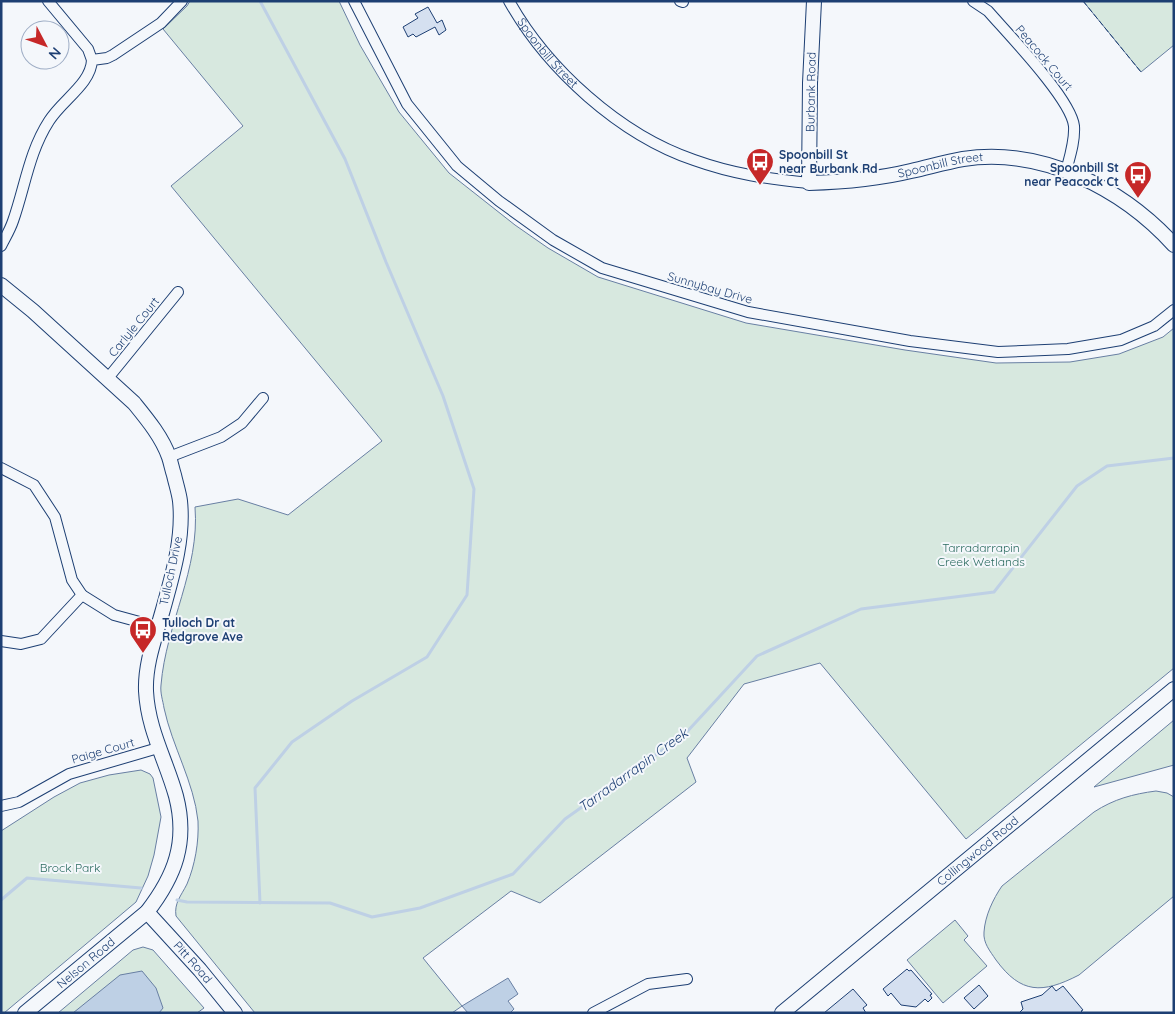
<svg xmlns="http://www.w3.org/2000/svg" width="1175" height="1014" viewBox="0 0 1175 1014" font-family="Quicksand,sans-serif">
<rect width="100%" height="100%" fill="#f4f7fb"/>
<g fill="#d7e8df" stroke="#687fa3">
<path d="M190,1H339L360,45L399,112L449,173L515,225L548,248L598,277L746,323L905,350L996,363L1070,362L1119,354L1163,337L1174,328V668L966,839L820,663L744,684L687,758L696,782L540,903L511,891L423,958L462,1006L452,1013H255L176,916C174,903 181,896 187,884C195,865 199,842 198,821C194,782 172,746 164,708C163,701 160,693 161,685C166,624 200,569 195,507L238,499L288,515L382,441L171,186L243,126L163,29L187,6Z"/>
<polygon points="1083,1 1174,1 1174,45 1141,72"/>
<polygon points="1174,720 1174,765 1094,787"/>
<polygon points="141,770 150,774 153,778 161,817 154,855 148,876 136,902 4,1013 1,1013 1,831 54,797 80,783 109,775"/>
<path d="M1156,791L1167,793L1174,797V896L1079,975C1042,994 1021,994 996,960C990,951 983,943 984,932C985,916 993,899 1002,886L1094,812C1114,799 1133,794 1156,791Z"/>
<polygon points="955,920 968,936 964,940 987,966 943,1003 907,960"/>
<polygon points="143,947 153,950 204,1008 197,1013 58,1013 133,950"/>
</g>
<g fill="#bed0e5" stroke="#687fa3">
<polygon points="142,971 156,988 163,1008 159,1013 73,1013 120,975"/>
<polygon points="508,978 518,994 508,1001 514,1009 510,1013 468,1013 462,1006"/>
</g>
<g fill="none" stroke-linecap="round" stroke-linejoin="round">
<g stroke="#bed0e5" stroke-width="3">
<polyline points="1,900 27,878 141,888"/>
<polyline points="177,900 187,902 330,903 372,917 420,908 513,874 565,819 684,735 757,656 861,609 994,592 1077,486 1107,466 1174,458"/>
<polyline points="260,903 255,788 292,742 352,701 427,657 467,595 474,489 443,396 386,262 345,159 260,1"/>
</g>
</g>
<g fill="#d5e0f0" stroke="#1d3f73">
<polygon points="428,7 437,23 442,20 446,30 439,35 435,27 416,37 413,34 408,37 403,27 418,18 415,14"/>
<polygon points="907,969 909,971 911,970 932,994 930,995 932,998 928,1002 925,999 916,1007 901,1005 891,993 888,996 883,989"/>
<polygon points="979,985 988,996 974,1009 964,998"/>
<polygon points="1052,986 1056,991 1063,986 1083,1010 1081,1011 1083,1013 1019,1013 1023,1009 1021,1002 1042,995"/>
<polygon points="853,989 867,1005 863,1008 866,1013 824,1013"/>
</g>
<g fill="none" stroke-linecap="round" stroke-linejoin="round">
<defs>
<g id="street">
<polyline points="48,1 88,49 92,60"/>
<polyline points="354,1 407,104 457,166 499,201 553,240 602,268 748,312 910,341 998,352 1068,349 1121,340 1154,326 1174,310"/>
<path id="s1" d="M509,1C547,69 620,135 694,160C733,174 768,179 809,183"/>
<polyline points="680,1 683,2"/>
<path d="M973,1L988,11C1008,34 1071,99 1074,126C1075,141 1070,156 1066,171"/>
<path d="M1,246C5,238 10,230 13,221C25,187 29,152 49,121C62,100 91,84 92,60L107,58L113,55L161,23L182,1"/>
<polyline points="108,378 178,292"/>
<polyline points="169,457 221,437 242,423 263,398"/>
<polyline points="1,468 34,485 55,517 72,580 82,595 114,615 158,627"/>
<polyline points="1,641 21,644 41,639 82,595"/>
<polyline points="1,806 19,802 69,774 158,748"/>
<polyline points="593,1013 648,984 687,979"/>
</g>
<g id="secondary">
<path id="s2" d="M814,1L810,83L809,183C843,182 878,179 911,171C929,167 946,162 963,159C1042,147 1122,188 1174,245"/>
<path d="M1,285L33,311L134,403C147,419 162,437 169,457C171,463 172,469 174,475C176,484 179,493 180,501C184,539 172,577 162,613C155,638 145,664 146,691C148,730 166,760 176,796C188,842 175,876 147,912L25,1013"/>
<path id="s3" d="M147,912L200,970L235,1013"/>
<path id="s4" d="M782,1013L1174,689"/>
</g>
</defs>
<use href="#street" stroke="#1d3f73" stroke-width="12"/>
<use href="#secondary" stroke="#1d3f73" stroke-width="16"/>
<use href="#street" stroke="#f4f7fb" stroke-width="10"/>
<use href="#secondary" stroke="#f4f7fb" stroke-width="14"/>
<polyline stroke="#1d3f73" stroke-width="1" stroke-dasharray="6 2.5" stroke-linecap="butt" points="1083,1 1141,72"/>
</g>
<defs>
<symbol id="bus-pin" viewBox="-11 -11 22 30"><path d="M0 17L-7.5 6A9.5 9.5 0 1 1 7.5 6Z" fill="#c62828" stroke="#f4f7fb"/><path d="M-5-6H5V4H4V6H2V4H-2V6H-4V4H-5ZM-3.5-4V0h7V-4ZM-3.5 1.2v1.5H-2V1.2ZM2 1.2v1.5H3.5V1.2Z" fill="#fff"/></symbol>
</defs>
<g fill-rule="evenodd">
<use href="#bus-pin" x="744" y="146" width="32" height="43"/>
<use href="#bus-pin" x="1122" y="159" width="32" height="43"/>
<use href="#bus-pin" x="127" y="614" width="32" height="43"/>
</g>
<g text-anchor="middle" stroke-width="4" stroke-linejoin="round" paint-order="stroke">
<g font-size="12" fill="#1d3f73" stroke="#f4f7fb">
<text dy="4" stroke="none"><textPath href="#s1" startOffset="65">Spoonbill Street</textPath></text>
<text transform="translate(1044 58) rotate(50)" y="4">Peacock Court</text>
<text transform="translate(811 92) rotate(-89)" y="4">Burbank Road</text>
<text dy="4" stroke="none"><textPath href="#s2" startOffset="315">Spoonbill Street</textPath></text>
<text transform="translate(710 288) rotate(16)" y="4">Sunnybay Drive</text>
<text transform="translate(134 327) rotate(-51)" y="4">Carlyle Court</text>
<text transform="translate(171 571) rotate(-78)" y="4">Tulloch Drive</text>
<text transform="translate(103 751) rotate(-16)" y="4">Paige Court</text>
<text dy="4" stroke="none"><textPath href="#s4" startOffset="254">Collingwood Road</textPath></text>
<text dy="4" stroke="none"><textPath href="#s3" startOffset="68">Pitt Road</textPath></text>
<text transform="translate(86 963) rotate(-40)" y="4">Nelson Road</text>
</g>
<g font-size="12" font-weight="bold" fill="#1d3f73" stroke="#f4f7fb" text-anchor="start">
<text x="779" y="159">Spoonbill St<tspan x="779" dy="14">near Burbank Rd</tspan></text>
<text x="1119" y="172" text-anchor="end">Spoonbill St<tspan x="1119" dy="14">near Peacock Ct</tspan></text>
<text x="162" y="627">Tulloch Dr at<tspan x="162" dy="14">Redgrove Ave</tspan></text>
</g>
<g font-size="12" fill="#2c6c60" stroke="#f4f7fb">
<text x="981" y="552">Tarradarrapin<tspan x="981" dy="14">Creek Wetlands</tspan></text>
<text x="70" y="872">Brock Park</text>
</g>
<g font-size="14" font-style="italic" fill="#1d3f73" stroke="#f4f7fb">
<text transform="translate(633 770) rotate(-36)" y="5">Tarradarrapin Creek</text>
</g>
</g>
<rect width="1175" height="1014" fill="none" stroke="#1d3f73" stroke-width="5"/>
<g transform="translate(45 45) rotate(131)"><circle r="24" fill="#f4f7fb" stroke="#9eadc5"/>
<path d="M0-4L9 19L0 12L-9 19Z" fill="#c62828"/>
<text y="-8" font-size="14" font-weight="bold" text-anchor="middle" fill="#1d3f73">N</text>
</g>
</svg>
